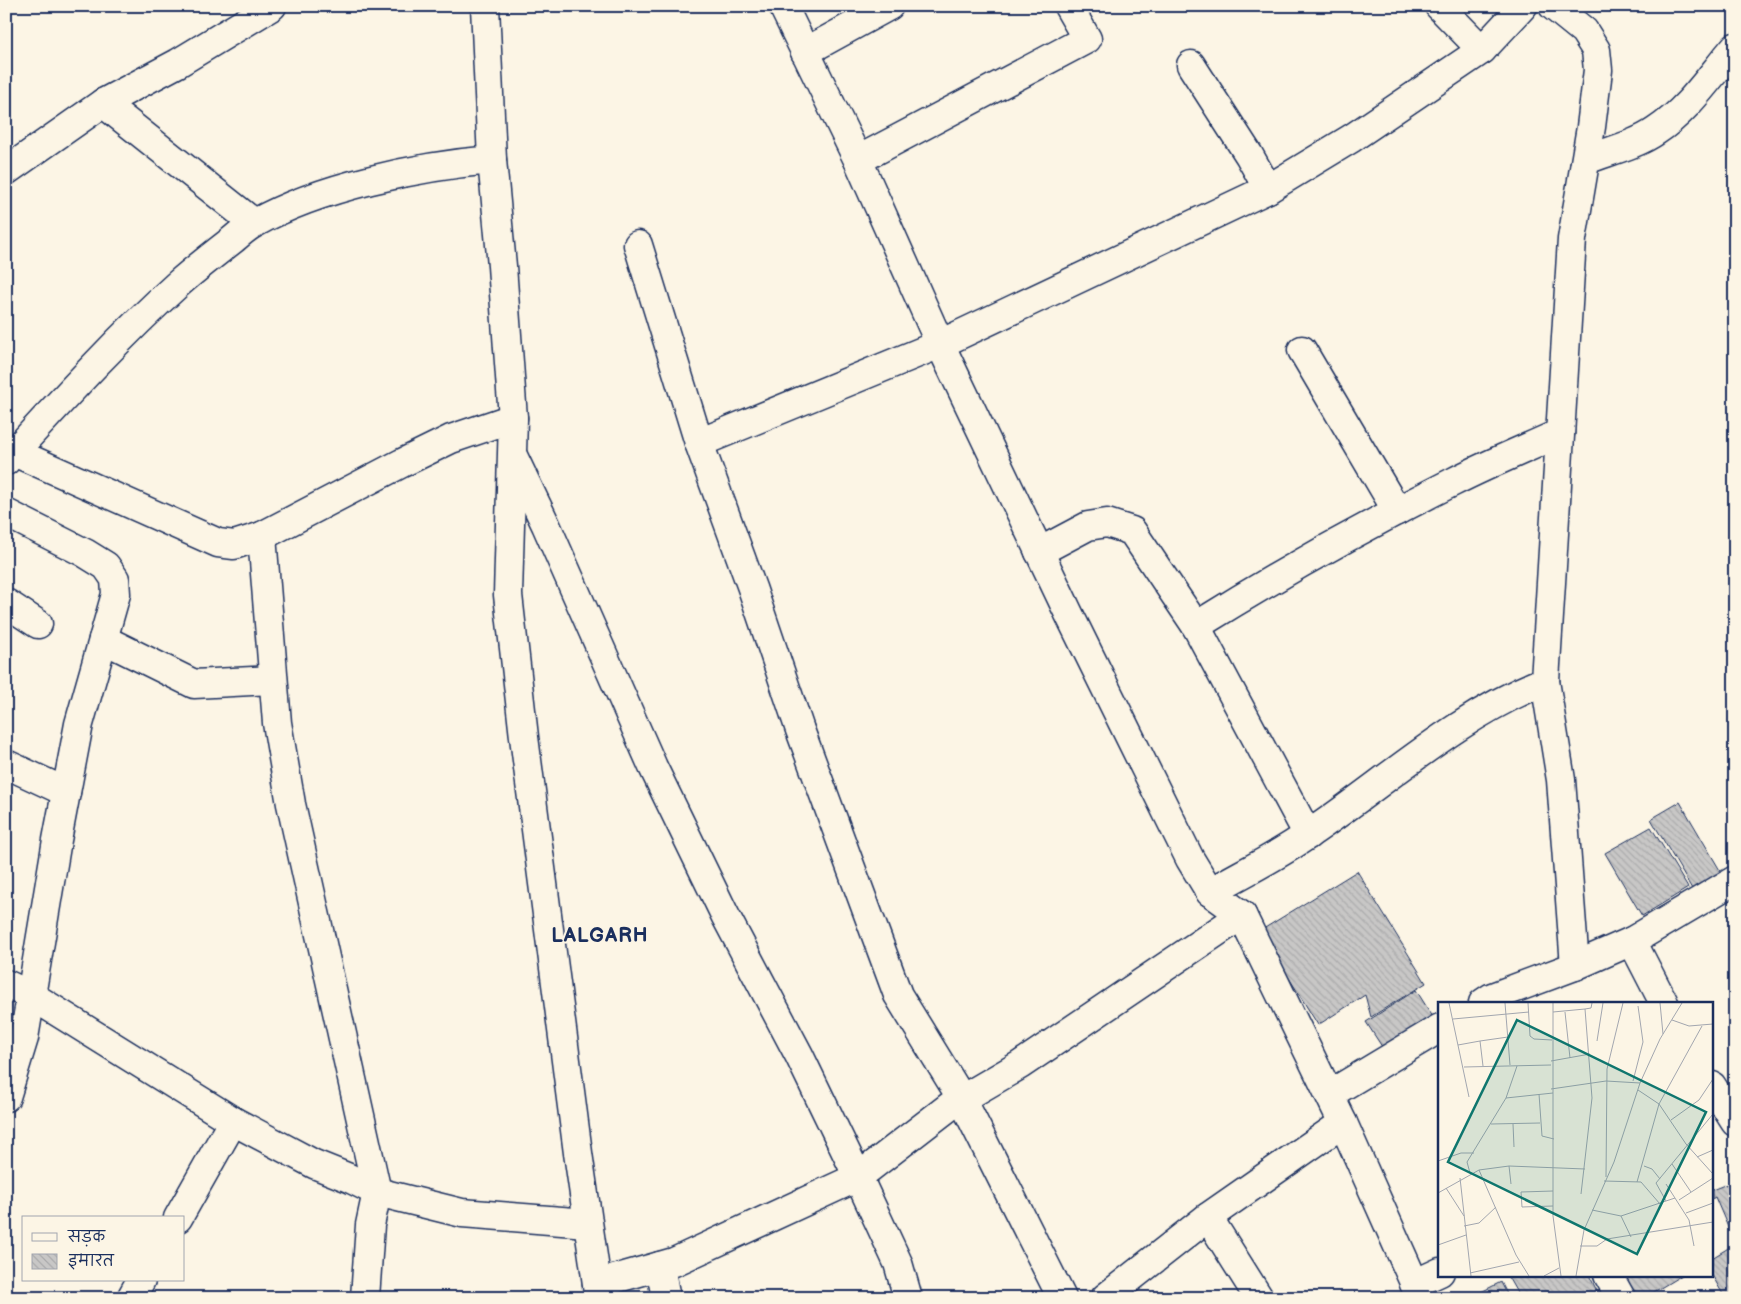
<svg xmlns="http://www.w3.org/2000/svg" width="1741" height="1304" viewBox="0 0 1741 1304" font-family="'Balsamiq Sans','Playpen Sans Deva',sans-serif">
<defs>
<pattern id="building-back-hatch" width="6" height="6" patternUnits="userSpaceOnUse" patternTransform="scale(1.25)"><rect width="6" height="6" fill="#c8c7c6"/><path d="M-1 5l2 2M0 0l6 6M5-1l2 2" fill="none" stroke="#ababac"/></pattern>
</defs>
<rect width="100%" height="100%" fill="#fcf5e5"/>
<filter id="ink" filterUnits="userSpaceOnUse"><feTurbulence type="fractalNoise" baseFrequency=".02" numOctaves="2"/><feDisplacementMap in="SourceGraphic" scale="10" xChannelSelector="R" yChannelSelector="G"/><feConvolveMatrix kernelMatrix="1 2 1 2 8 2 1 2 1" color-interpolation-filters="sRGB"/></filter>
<g filter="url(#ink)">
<g fill="url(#building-back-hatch)" stroke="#1b2f5e">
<polygon points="1680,802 1721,872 1692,889 1651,819"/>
<polygon points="1651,827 1688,888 1642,916 1605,853"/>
<polygon points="1357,871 1426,983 1371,1017 1365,995 1318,1025 1260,931"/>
<polygon points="1416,990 1438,1025 1388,1056 1366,1022"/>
<polygon points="1727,1184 1735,1202 1735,1228 1730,1232 1715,1197 1712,1199 1712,1190"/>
<polygon points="1735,1244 1735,1298 1725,1298 1712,1275 1712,1258"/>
<polygon points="1511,1275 1589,1275 1600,1297 1520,1298 1508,1277"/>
<polygon points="1624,1275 1682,1275 1644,1298 1637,1298"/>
<polygon points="1501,1282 1509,1298 1469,1298"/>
</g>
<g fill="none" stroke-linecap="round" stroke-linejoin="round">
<defs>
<g id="street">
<polyline points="485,6 492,160 502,266 513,418 508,595 524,737 578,1153 597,1284 598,1298"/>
<polyline points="783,6 858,160 940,344 1069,614 1190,859 1210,892 1242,915 1343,1123 1421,1298"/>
<polyline points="1439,6 1482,50"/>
<polyline points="805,52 889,6"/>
<polyline points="1191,65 1249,155 1268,189"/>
<polyline points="103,103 254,223"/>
<polyline points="858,160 1087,39 1068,6"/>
<path d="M1586,160C1609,151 1636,145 1656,131C1688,110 1710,76 1735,47"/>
<polyline points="6,171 103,103 178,63 272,6"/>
<polyline points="638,245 699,443 752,588 800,730 898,995 962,1099 1062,1298"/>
<polyline points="1302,350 1397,511"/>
<polyline points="699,443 940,344 1268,189 1352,138 1482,50 1523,6"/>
<polyline points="14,452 218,543 234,545 262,536 402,463 451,439 513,418"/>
<polyline points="514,458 546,525 653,767 725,915 799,1055 858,1177 898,1263 908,1298"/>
<path d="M6,461C62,400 117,339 178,284C195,269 213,255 231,241C239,235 246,227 255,223C319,187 419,166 492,160"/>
<polyline points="6,513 85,553 106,566 115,579 116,594 79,724 57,840 24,1038 6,1097"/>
<polyline points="262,536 277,723 291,804 377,1192 370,1225 365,1298"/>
<polyline points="1039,552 1088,526 1107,523 1132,531 1196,626 1308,835"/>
<polyline points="6,603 38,624"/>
<path d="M1196,626C1279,574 1365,526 1453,482C1488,464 1525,449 1560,433"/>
<polyline points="103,639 194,684 273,680"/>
<polyline points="1545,681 1572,239 1591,127 1598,70 1596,50 1584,31 1553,6"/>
<polyline points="6,764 66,792"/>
<path d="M1210,892C1243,873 1278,856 1309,834C1386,782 1458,715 1545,681L1561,780L1575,966"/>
<polyline points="1632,941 1664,1003"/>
<polyline points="6,984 32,996 233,1121 314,1164 349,1178 377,1192 462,1213 587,1223"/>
<polyline points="1483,1003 1492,997 1575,966 1632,941 1735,880"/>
<polyline points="1712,1086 1735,1122"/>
<polyline points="1330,1094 1440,1028"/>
<polyline points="1208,1217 1259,1298"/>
<polyline points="178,1218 233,1121"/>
<polyline points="660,1266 666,1298"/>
<polyline points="1608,1275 1621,1298"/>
<polyline points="597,1284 674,1262 858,1177 950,1106 1020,1065 1242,915"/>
<polyline points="1414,1284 1440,1272"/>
<polyline points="131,1298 141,1280"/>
<polyline points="1105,1298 1208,1217 1343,1123"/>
</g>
</defs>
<use href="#street" stroke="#1b2f5e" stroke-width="31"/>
<use href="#street" stroke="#fcf5e5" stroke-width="28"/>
</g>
</g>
<g text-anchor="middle" stroke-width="4" stroke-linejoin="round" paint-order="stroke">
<g font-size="20" font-weight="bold" letter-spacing="1" fill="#1b2f5e" stroke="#fcf5e5">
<text x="600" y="942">LALGARH</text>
</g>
</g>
<g transform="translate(1438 1002)">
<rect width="275" height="275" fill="#fcf5e5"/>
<path fill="none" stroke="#a2a6af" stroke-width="1" d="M11,1L31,95M67,1L72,63M90,1L92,34L96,37L114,38M115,1V214L123,274M222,1L225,32M115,10L147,7L153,6L154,1M127,10L132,56M15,17L91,10M234,18L251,24L275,22M159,39L165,1M20,43L42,39M113,59L152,52M45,64L42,39L70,35M79,64L68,96L115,91M26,65L113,63M195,79L205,40L200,4M113,87L168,79L202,81M200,88L221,102L248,142L275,172M101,92L104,134L116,137M233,118L261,98L275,77M53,122L102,121M75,122L76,145M259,155L275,148M0,159L23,151H36M234,162L253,190M71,164L73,182M206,164L214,167L222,177M41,168L78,253L91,274M32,171L29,160L68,96M168,175L169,67L185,1M22,176L33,274M166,179L203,180L222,202M199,180L221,102L264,24M228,182L251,218L256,244M8,186L26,214M115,189L83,190L84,205L115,204M0,191L41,168L71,164L147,167M143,192L154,96L147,7M241,198L275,176M228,199L218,181L275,112M154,208L183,214L237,196M248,211L275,201M183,214L193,235M26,224L41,221L58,205M0,243L28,233M142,244H159L169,237L275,220M32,271L81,260M106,274L121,266M138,274L146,228L176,160L202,81L222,37L244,1"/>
<path fill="#0f766e" fill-opacity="0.15" stroke="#0f766e" stroke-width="2.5" d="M79,18L268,110L199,252L10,160Z"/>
<rect width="275" height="275" fill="none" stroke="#1b2f5e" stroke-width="2.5"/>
</g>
<rect width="1741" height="1304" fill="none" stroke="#fcf5e5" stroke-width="25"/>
<rect x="12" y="12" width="1716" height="1279" fill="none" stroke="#1b2f5e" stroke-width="2" filter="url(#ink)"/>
<rect x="22" y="1216" width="162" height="65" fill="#fcf5e5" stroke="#a2a6af"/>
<rect x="32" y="1233" width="25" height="8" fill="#fcf5e5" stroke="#a2a6af"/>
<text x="68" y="1242" font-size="15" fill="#1b2f5e">सड़क</text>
<rect x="32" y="1254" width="25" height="15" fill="url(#building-back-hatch)" stroke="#a2a6af"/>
<text x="68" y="1266" font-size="15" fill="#1b2f5e">इमारत</text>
</svg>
